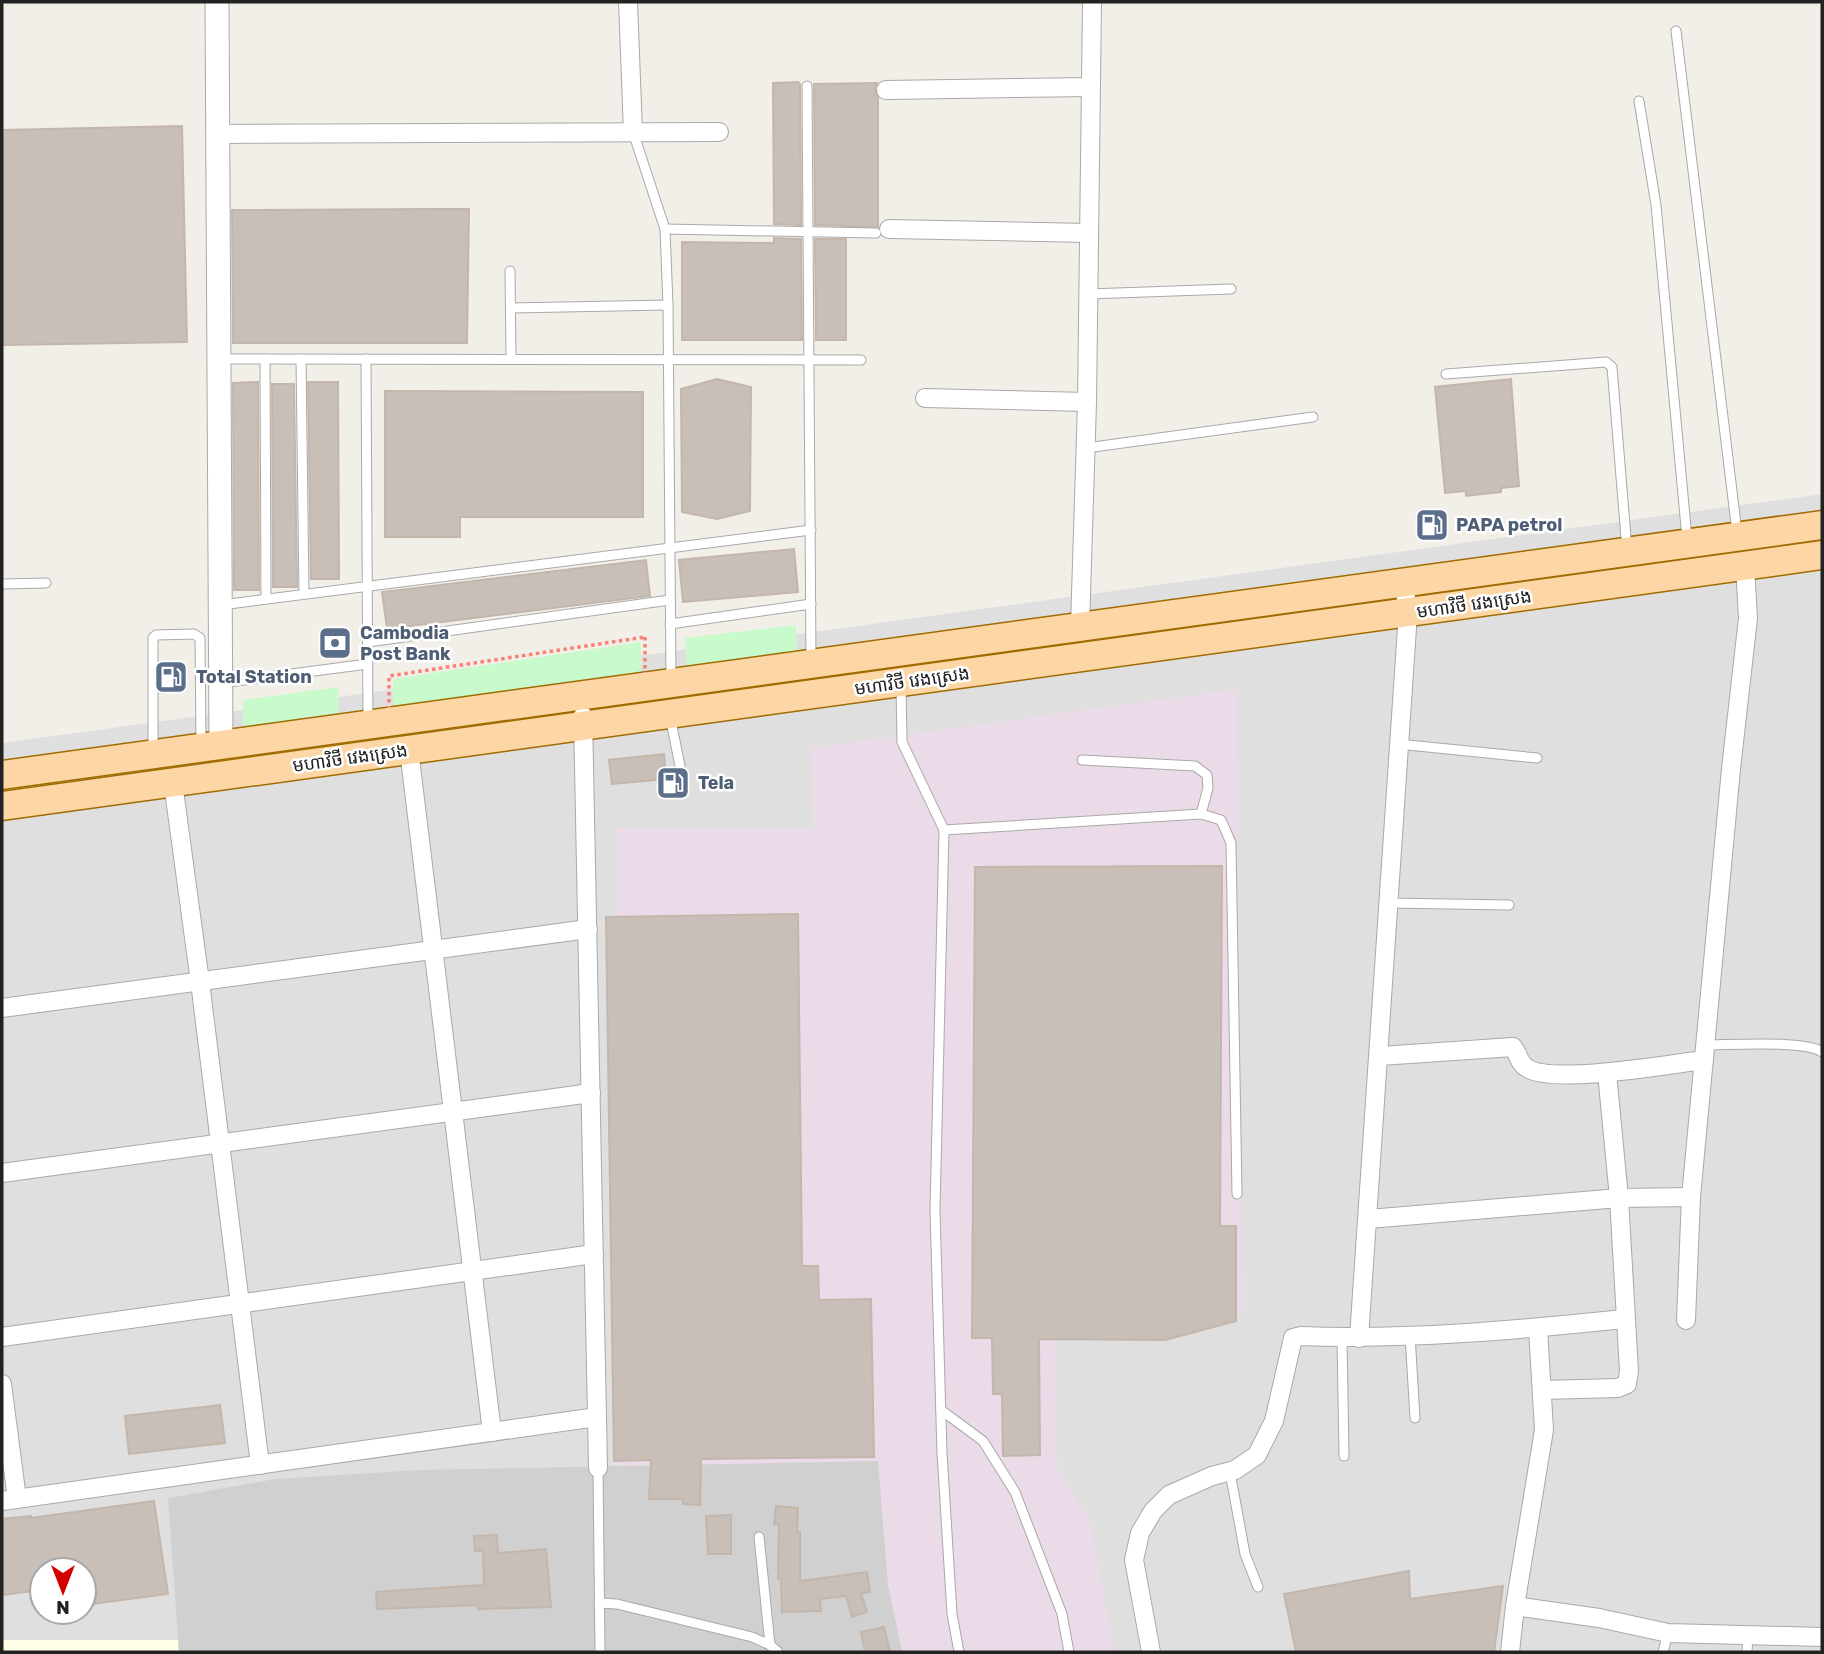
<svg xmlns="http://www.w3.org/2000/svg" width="1824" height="1654" viewBox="0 0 1824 1654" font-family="Rubik,'Noto Sans Khmer',sans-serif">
<rect width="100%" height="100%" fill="#f2efe9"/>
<path fill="#e0dfdf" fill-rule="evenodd" d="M1822,494V1652H2V743ZM42,1570H84V1612H42Z"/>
<polygon fill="#ebdbe8" points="1237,689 1242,1313 1183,1331 1054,1333 1058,1471 1090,1521 1114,1652 902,1652 888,1586 878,1461 616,1466 616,828 814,829 811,748"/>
<polygon fill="#ffffe5" points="2,1640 178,1640 179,1652 2,1652"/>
<polygon fill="#d0d0d0" points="878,1461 888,1586 902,1652 179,1652 168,1498 276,1479 420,1470"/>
<g fill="#c8facc">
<polygon points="796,625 797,655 687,669 685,638"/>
<polygon points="641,642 641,676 393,711 393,679"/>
<polygon points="338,687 339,719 243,731 243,700"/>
</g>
<g fill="#c7bfb8" stroke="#c4b6ab" stroke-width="2">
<polygon points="798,82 800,84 801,225 774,224 773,83"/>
<polygon points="877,83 875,89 878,98 878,227 815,225 814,84"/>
<polygon points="182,126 187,342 2,345 2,130"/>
<polygon points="434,209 469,209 467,343 233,343 232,210"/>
<polygon points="774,238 801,239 802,340 682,340 682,242 774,243"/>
<polygon points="815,239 846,239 846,340 816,340"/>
<polygon points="717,379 751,387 750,511 717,519 682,512 681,389"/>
<polygon points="1511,379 1519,486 1501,488 1501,492 1466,496 1466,491 1445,493 1435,387"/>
<polygon points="258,382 259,590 234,590 233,383"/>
<polygon points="308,382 338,382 339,579 311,579"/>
<polygon points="272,384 294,384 297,587 273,587"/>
<polygon points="385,391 643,392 643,517 460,517 460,537 385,537"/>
<polygon points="794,549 798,592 683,602 679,560"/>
<polygon points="646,560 650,596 387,629 382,592"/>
<polygon points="664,754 666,779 612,784 609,760"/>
<polygon points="1222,866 1220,1226 1236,1226 1236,1321 1165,1340 1039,1339 1040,1455 1003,1456 1002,1394 993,1394 992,1338 972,1338 975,867"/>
<polygon points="798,914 802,1266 818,1266 819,1300 871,1299 874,1457 701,1459 700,1505 683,1504 683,1499 649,1499 651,1460 614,1461 606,917"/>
<polygon points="220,1405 225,1443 129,1454 125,1416"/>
<polygon points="154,1501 168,1594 84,1605 84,1570 38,1570 41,1590 2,1595 2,1519 31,1516 31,1518"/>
<polygon points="776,1506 798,1508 797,1532 800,1532 800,1581 867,1572 870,1592 861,1593 867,1612 852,1617 846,1596 820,1599 821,1611 782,1612 781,1579 778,1579 779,1524 774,1524"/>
<polygon points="731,1515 731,1554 708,1554 706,1516"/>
<polygon points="497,1535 498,1553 546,1549 551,1607 478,1609 478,1605 377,1609 376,1592 484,1585 483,1551 475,1551 474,1536"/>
<polygon points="1409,1571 1410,1599 1503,1586 1494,1652 1296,1652 1284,1594"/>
<polygon points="884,1627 890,1652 865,1652 861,1632"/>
</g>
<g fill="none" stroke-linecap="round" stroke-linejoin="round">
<defs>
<g id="service">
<polyline points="1676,31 1737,532"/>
<polyline points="807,86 811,661"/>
<polyline points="1639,101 1656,205 1687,538"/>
<polyline points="633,132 665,229 668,305 671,681"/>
<polyline points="665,229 876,233"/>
<polyline points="510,271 511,359"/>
<polyline points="1088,294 1231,289"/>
<polyline points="511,308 668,305"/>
<polyline points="224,359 861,360"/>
<polyline points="265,359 266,599"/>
<polyline points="301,359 304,594"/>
<polyline points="366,359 368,721"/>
<polyline points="1446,374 1606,362 1612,367 1627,550"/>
<polyline points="1086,448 1313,417"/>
<polyline points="2,584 46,583"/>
<polyline points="229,604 811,530"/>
<polyline points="670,624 811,604"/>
<polyline points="368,642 670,600"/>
<polyline points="221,683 368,664"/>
<polyline points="901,685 902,742 944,830 935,1210 942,1453 952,1614 959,1652"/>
<polyline points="670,716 680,766"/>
<polyline points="1398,744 1537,758"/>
<polyline points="153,750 153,638 156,635 194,634 200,638 201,743"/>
<polyline points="1082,760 1195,766 1207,775 1208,788 1201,814"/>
<polyline points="944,830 1201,814 1221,820 1231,843 1237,1194"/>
<polyline points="1389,903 1509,905"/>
<path d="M1705,1045C1731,1045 1804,1040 1822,1052"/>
<polyline points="1410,1335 1415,1418"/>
<polyline points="1342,1338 1344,1456"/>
<polyline points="941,1410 983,1441 1015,1492 1062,1614 1069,1652"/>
<polyline points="598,1468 600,1652"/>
<polyline points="1230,1472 1245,1554 1258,1587"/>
<polyline points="759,1537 770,1645"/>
<polyline points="599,1603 617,1604 752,1637 770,1645 778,1652"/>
<polyline points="1663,1652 1668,1633"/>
<polyline points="1747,1652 1748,1636"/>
</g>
<g id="minor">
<polyline points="628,2 633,132"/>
<polyline points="886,90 1091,87"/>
<polyline points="218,134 719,132"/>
<polyline points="889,229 1089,233"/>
<polyline points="925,398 1087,402"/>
<polyline points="1080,627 1087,402 1092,2"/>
<polyline points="583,716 598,1468"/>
<polyline points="409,750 492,1432"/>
<polyline points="173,783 200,982 260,1465"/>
<polyline points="2,1008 588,929"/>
<path d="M1380,1056L1513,1047C1519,1054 1518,1063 1527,1068C1553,1085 1670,1064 1704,1060"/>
<polyline points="2,1173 591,1093"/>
<polyline points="1369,1219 1619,1198 1691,1197"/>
<polyline points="1686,1320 1691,1197 1731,769 1748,618 1745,566"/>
<polyline points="2,1337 594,1254"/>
<polyline points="1359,1338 1408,613 1404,583"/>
<polyline points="2,1384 17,1499"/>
<polyline points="1542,1390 1618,1388 1627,1384 1629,1371 1619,1198 1607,1073"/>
<polyline points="2,1501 597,1417"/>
<polyline points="1515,1606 1599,1618 1668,1633 1822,1637"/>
<path d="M1151,1652L1134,1560L1140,1533L1153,1511L1169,1495L1212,1476L1235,1470L1257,1455L1274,1421L1293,1338L1301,1336C1409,1340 1517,1330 1624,1319"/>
<polyline points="1510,1652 1515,1606 1544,1430 1538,1328"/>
</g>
<polyline id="tertiary" points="217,2 221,745"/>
<g id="primary">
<polyline points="2,775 1822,525"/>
<polyline points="2,806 1822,555"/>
</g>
</defs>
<use href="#service" stroke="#a9a9a9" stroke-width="11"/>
<use href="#minor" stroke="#a9a9a9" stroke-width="20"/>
<use href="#tertiary" stroke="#a9a9a9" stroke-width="25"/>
<use href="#primary" stroke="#a06b00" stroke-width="31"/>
<polygon stroke="#fa8072" stroke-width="3.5" stroke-dasharray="3.5 3.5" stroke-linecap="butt" points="645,637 645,680 389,716 389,676"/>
<use href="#service" stroke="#fff" stroke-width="9"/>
<use href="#minor" stroke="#fff" stroke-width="18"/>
<use href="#tertiary" stroke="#fff" stroke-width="23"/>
<use href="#primary" stroke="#fcd6a4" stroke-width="28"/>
</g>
<defs>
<symbol id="fuel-square" viewBox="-11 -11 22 22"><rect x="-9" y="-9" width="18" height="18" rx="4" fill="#5c6f8a" stroke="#fff"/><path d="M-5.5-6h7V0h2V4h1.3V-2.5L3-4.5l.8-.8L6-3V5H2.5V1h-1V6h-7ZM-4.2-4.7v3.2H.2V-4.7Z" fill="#fff"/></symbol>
<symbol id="bank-square" viewBox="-11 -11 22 22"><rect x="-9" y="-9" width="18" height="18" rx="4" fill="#5c6f8a" stroke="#fff"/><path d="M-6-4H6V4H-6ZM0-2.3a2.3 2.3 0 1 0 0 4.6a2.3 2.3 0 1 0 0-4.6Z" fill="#fff"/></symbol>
</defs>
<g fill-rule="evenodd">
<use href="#fuel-square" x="1413" y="506" width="38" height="38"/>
<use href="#bank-square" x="316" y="624" width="38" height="38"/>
<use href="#fuel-square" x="152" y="658" width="38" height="38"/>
<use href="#fuel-square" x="654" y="764" width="38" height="38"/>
</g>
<g text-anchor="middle" stroke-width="5" stroke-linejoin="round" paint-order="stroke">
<g font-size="18" font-weight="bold" fill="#4e5e75" stroke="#fff" text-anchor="start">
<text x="1456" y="531">PAPA petrol</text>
<text x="360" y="639">Cambodia<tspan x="360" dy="21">Post Bank</tspan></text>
<text x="196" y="683">Total Station</text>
<text x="698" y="789">Tela</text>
</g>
<g font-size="18" fill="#222" stroke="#fff">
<text transform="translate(1474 604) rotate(-8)" y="6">មហាវិថី វេងស្រេង</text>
<text transform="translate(912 681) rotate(-8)" y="6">មហាវិថី វេងស្រេង</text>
<text transform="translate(350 758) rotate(-8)" y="6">មហាវិថី វេងស្រេង</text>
</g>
</g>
<rect width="1824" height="1654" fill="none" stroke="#222222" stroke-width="7"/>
<g transform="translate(63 1591) rotate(180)"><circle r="33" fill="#ffffff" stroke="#a7a7a7" stroke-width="2"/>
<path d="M0-5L12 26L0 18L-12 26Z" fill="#d40000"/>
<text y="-10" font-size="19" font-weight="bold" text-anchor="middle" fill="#222222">N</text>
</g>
</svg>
